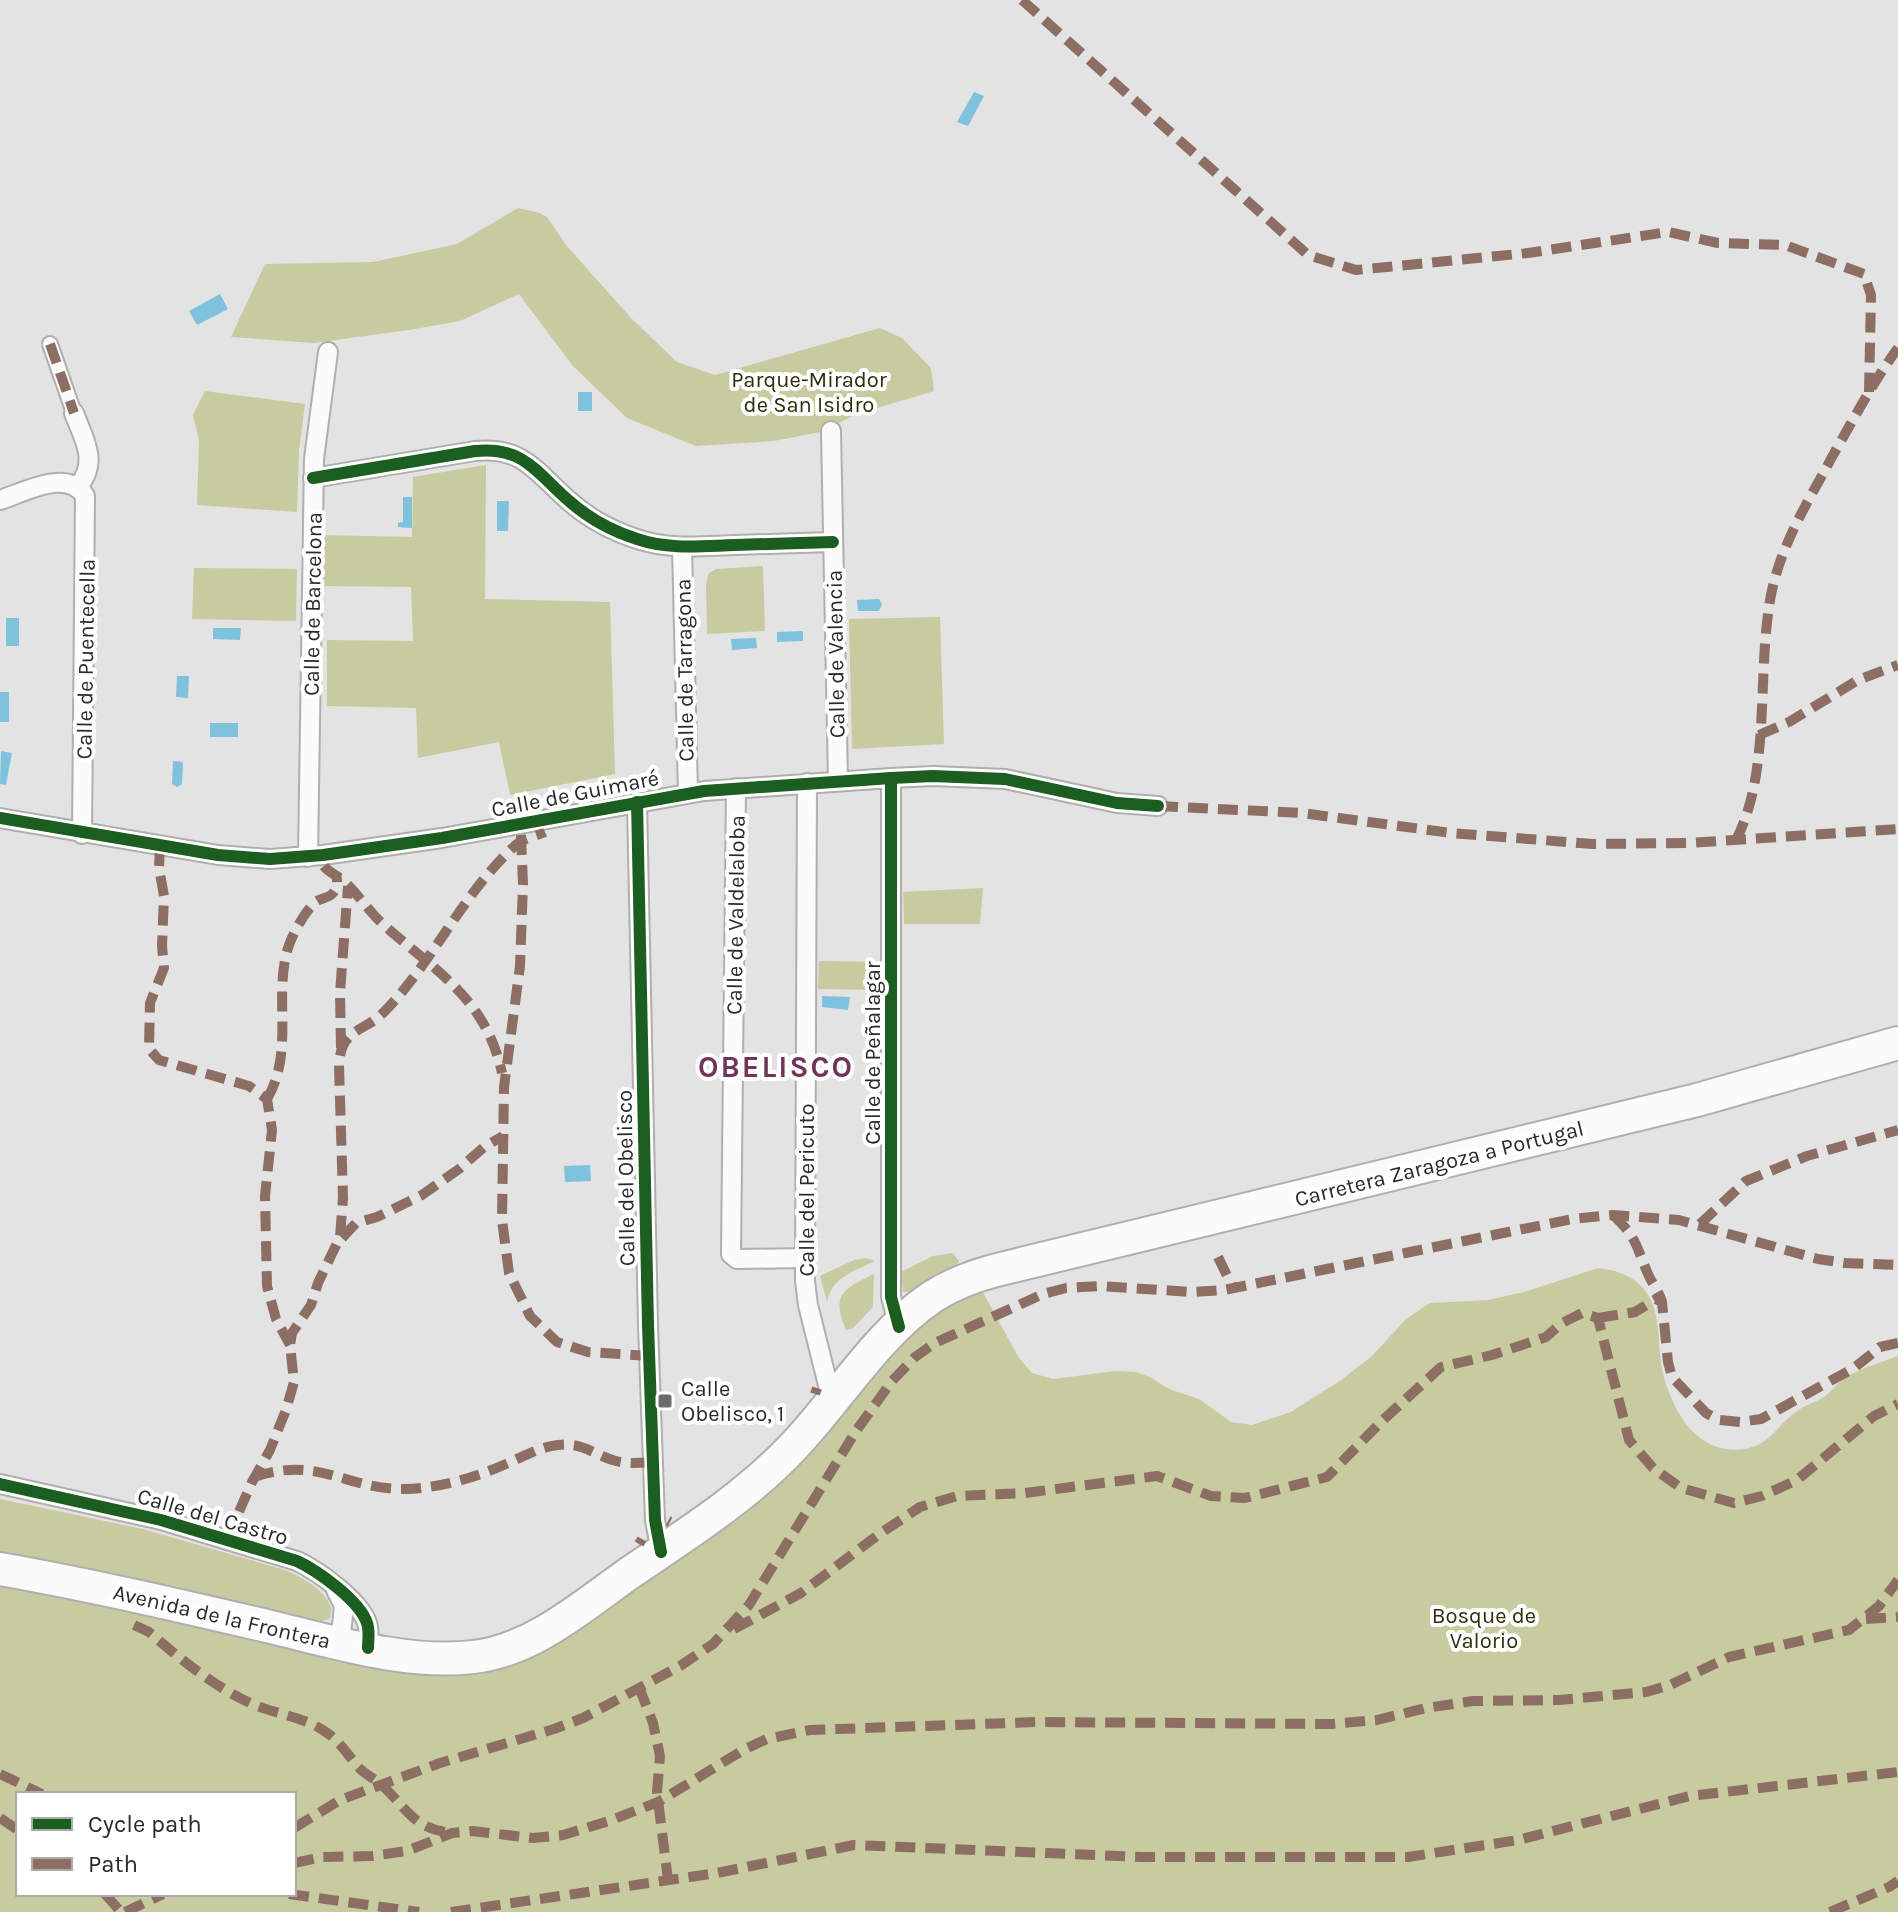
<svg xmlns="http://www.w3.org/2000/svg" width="1898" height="1912" viewBox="0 0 1898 1912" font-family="Karla,sans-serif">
<rect width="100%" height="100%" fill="#e3e3e4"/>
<g fill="#c7cb9f" fill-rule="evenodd">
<polygon points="518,208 540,213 547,217 566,245 631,318 677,362 715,375 880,328 902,338 931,368 934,391 857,414 820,432 774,441 696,446 627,418 573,366 519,294 460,321 409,330 314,343 231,337 265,264 373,262 457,244"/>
<polygon points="205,391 305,404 299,451 297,512 197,505 199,440 193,415"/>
<polygon points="486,465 485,599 610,602 615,774 510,795 499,742 418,758 416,708 327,706 327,640 413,641 411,587 322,586 323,535 412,537 413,477"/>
<polygon points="763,566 765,631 707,634 706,583 709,573 716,569"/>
<polygon points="194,568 297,569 296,621 192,619"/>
<polygon points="940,617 944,744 852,749 849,619"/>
<polygon points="983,888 980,924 904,924 903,892"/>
<polygon points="819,961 881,962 881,990 818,989"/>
<polygon points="953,1253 959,1261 951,1272 938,1278 935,1274 910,1292 903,1292 901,1272 933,1256"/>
<path d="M865,1258L875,1261C854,1271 832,1277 827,1302L820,1276L854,1260Z"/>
<path d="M1598,1268C1616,1270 1635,1276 1646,1292C1662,1315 1657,1343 1662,1369C1671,1409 1696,1456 1744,1449C1770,1446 1778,1424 1797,1411C1805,1405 1816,1402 1824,1397C1831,1392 1836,1385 1842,1380C1857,1369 1880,1363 1898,1356V1912H0V1583L437,1674L479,1675L515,1665L535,1655L590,1619L809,1452L915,1330L934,1312L981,1289L1019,1358L1032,1373L1053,1379L1116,1371L1136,1372L1152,1378L1169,1389L1199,1399L1231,1422L1252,1425L1291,1412L1341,1380L1372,1356L1406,1319L1430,1303L1488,1300L1524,1292ZM18,1794H294V1894H18Z"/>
<path d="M874,1274L873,1307L852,1329L846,1330C831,1294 843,1289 874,1274Z"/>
<path d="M0,1499L143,1529L282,1569C300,1575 341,1598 329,1619L322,1621L0,1552Z"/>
</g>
<g fill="#7fc2dd">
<polygon points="974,92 984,96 968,126 957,122"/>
<polygon points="220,294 228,309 197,325 189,311"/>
<rect x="578" y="392" width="14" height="19"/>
<polygon points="403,497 412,497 412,528 398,527 398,523 403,522"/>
<polygon points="497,501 509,501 508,531 497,531"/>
<polygon points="879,599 882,604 879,611 858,611 857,600"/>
<rect x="6" y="618" width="13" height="28"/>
<polygon points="213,628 241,628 240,640 213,639"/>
<polygon points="803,631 803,641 777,642 777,632"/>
<polygon points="756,638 757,648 732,650 731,639"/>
<polygon points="177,676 189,676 188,698 176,697"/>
<rect x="0" y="692" width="9" height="30"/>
<rect x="210" y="723" width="28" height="14"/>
<polygon points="1,751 12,753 6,785 0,784"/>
<polygon points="173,761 183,762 182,784 177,787 172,784"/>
<polygon points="822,996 850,997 848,1010 822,1007"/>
<polygon points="590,1165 591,1181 565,1182 564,1166"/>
</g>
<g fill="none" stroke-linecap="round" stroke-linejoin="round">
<defs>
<polyline id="pedestrian" points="50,344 74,413"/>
<g id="minor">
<path d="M74,413C84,440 99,461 78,487"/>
<polyline points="831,431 838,781"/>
<path d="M313,478L475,451C523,446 536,472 568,500C588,518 612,531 637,539C669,550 702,546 735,545C768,544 800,543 833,542"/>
<path d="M0,500C25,492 67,468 85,496L82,834"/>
<polyline points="682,547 688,793"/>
<polyline points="891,778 891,1297 899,1327"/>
<polyline points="807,783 805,1281 808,1305 832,1401"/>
<polyline points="736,788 731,1254 737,1259 805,1258"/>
<polyline points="637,802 648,1325 655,1520 661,1552"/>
<polyline points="0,818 218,855 270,859 323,855 442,838 704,791 891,778 933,776 1005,779 1117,803 1158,806"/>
<polyline points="308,857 314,459 328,352"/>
<path d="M0,1484L161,1520L297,1561C318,1571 360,1601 367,1623C370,1631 368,1640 368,1648"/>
<polyline points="336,1590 344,1606 340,1643"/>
</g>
<path id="trunk" d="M0,1569C91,1585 181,1606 271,1627C334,1642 409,1665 473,1657C532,1651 584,1605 631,1572C687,1534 747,1496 793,1447C839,1399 876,1335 932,1297C954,1283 979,1274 1005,1268L1697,1100L1898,1043"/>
</defs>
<use href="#pedestrian" stroke="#afafb0" stroke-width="18"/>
<use href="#minor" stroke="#afafb0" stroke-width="22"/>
<use href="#trunk" stroke="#afafb0" stroke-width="36"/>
<use href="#pedestrian" stroke="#fbfbfb" stroke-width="14"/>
<use href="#minor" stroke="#fbfbfb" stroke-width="18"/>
<use href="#trunk" stroke="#fbfbfb" stroke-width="32"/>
<g stroke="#8d6e63" stroke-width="10" stroke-dasharray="20 10" stroke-linecap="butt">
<polyline points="1022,0 1308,255 1356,270 1528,253 1668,232 1718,243 1785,245 1864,274 1871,295 1869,392"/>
<polyline points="50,344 74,413"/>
<polyline points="1759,735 1789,722 1858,680 1898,665"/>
<polyline points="1158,806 1302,813 1451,833 1593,844 1689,843 1898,829"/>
<polyline points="521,835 523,884 520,966 504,1087 502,1220 509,1273 530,1316 557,1342 588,1352 649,1356"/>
<path d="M1736,840C1772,770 1756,673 1771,595C1781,544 1808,502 1832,457C1853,420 1873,382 1898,348"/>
<polyline points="160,846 159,868 164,896 162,946 164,968 150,1003 149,1049 159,1060 249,1086 267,1099 272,1130 265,1196 267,1286 276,1319 290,1345"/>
<path d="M324,866C329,873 337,875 344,881C359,895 370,913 385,926C438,973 486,999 502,1073"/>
<polyline points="341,1048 340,993 348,886"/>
<path d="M267,1099C295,1051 273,998 288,948C292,935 305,910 317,901C322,898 329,898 333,893C338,887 338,882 336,875"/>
<path d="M1613,1215C1638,1239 1635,1244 1648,1274C1652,1284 1659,1291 1662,1302"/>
<polyline points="1700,1224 1746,1181 1807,1156 1898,1130"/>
<polyline points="342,1238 356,1223 377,1217 422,1195 459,1169 484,1147 503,1136"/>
<polyline points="1218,1257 1233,1288"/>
<polyline points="1598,1318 1635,1312 1656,1299 1662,1302 1668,1362 1672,1377 1706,1413 1719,1420 1740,1422 1761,1419 1854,1368 1880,1347 1898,1343"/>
<polyline points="815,1394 817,1388"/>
<path d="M254,1477C319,1455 346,1490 405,1489C440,1488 474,1478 506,1464C523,1457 539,1447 558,1445C584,1442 593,1455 616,1461C628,1464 641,1463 653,1462"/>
<polyline points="668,1521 670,1522"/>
<path d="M227,1539L252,1482L270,1450L286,1410L294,1382L290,1345L292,1333L311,1305L318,1283L340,1237L343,1198L339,1065C341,1028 363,1033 384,1012C434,961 463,892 517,844C524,838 536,836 545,832"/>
<polyline points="639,1544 642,1539"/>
<polyline points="1866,1619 1898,1617"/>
<path d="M134,1625L149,1632C179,1658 213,1686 250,1703C276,1715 306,1716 330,1735C341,1744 349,1756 358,1767C366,1775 375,1779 383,1786C408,1810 413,1828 451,1833"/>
<polyline points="734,1629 801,1593 878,1535 920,1507 957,1496 1025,1493 1157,1476 1211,1496 1245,1498 1327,1477 1383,1420 1441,1367 1492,1355 1546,1337 1562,1323 1582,1313 1598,1318 1629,1440 1653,1468 1681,1488 1734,1503 1762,1496 1797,1480 1874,1416 1898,1404"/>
<polyline points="639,1687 653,1723 660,1756 657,1792 668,1880"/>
<polyline points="0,1774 42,1794"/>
<polyline points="0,1818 18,1830"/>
<polyline points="294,1828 340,1800 367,1790 440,1763 554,1729 583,1718 680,1666 713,1644 749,1605 856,1431 892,1381 915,1357 935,1343 1043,1294 1066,1288 1100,1286 1192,1292 1224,1290 1572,1219 1613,1215 1679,1220 1818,1259 1845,1263 1898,1265"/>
<polyline points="294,1863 323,1857 372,1856 407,1851 452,1833 472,1831 533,1838 563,1835 609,1821 658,1802 745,1749 767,1739 810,1730 1038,1722 1332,1724 1377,1720 1426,1708 1473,1701 1559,1700 1646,1692 1670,1685 1729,1657 1849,1630 1879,1606 1898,1580"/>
<polyline points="105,1894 121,1912"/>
<polyline points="289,1894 419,1912"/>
<polyline points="125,1912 163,1894"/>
<polyline points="451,1912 717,1873 854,1845 1141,1857 1408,1857 1518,1840 1690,1796 1898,1772"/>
<polyline points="1830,1912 1889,1887 1898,1881"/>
</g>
<defs>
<g id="cycleway">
<path d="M313,478L475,451C523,446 536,472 568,500C588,518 612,531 637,539C669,550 702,546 735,545C768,544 800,543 833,542"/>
<polyline points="891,778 891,1297 899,1327"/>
<polyline points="637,802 648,1325 655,1520 661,1552"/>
<polyline points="0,818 218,855 270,859 323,855 442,838 704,791 891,778 933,776 1005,779 1117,803 1158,806"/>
<path d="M0,1484L161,1520L297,1561C318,1571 360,1601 367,1623C370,1631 368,1640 368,1648"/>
</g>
</defs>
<use href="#cycleway" stroke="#fff" stroke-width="17"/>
<use href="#cycleway" stroke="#1b5e20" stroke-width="12"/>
</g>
<rect fill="#6a6b6b" stroke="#fff" stroke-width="3" x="657" y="1393" width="16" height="16" rx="4"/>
<g text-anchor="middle" stroke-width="8" stroke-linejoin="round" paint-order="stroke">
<g font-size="22" fill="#2c2e0a" stroke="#fff">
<text x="809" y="387">Parque-Mirador<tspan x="809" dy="25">de San Isidro</tspan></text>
<text x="1484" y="1623">Bosque de<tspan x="1484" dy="25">Valorio</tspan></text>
</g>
<g font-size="22" fill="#292a2a" stroke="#fff">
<text transform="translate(312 604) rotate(-89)" y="8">Calle de Barcelona</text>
<text transform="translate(835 654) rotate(-91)" y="8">Calle de Valencia</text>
<text transform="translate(85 659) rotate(-89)" y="8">Calle de Puentecella</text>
<text transform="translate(684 670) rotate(-91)" y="8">Calle de Tarragona</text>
<text transform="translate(575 793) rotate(-11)" y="8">Calle de Guimaré</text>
<text transform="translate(735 915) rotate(-89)" y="8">Calle de Valdelaloba</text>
<text transform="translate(872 1053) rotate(-90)" y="8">Calle de Peñalagar</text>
<text transform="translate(1439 1163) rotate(-14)" y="8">Carretera Zaragoza a Portugal</text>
<text transform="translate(625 1178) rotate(-91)" y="8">Calle del Obelisco</text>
<text transform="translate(806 1190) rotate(-90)" y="8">Calle del Pericuto</text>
<text transform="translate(213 1516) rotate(16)" y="8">Calle del Castro</text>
<text transform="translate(222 1616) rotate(13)" y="8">Avenida de la Frontera</text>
</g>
<g font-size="22" fill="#292a2a" stroke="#fff" text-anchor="start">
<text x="681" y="1396">Calle<tspan x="681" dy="25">Obelisco, 1</tspan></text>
</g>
<g font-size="30" font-weight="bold" letter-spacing="2" fill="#723459" stroke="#fff">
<text x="776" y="1077">OBELISCO</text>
</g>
</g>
<rect x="16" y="1792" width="280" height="104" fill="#ffffff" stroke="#a9aaaa" stroke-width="2"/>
<rect x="32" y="1818" width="40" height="12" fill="#1b5e20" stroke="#a9aaaa" stroke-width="2"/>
<text x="88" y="1832" font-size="24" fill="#292a2a">Cycle path</text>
<rect x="32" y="1858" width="40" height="12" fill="#8d6e63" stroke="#a9aaaa" stroke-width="2"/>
<text x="88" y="1872" font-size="24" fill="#292a2a">Path</text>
</svg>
